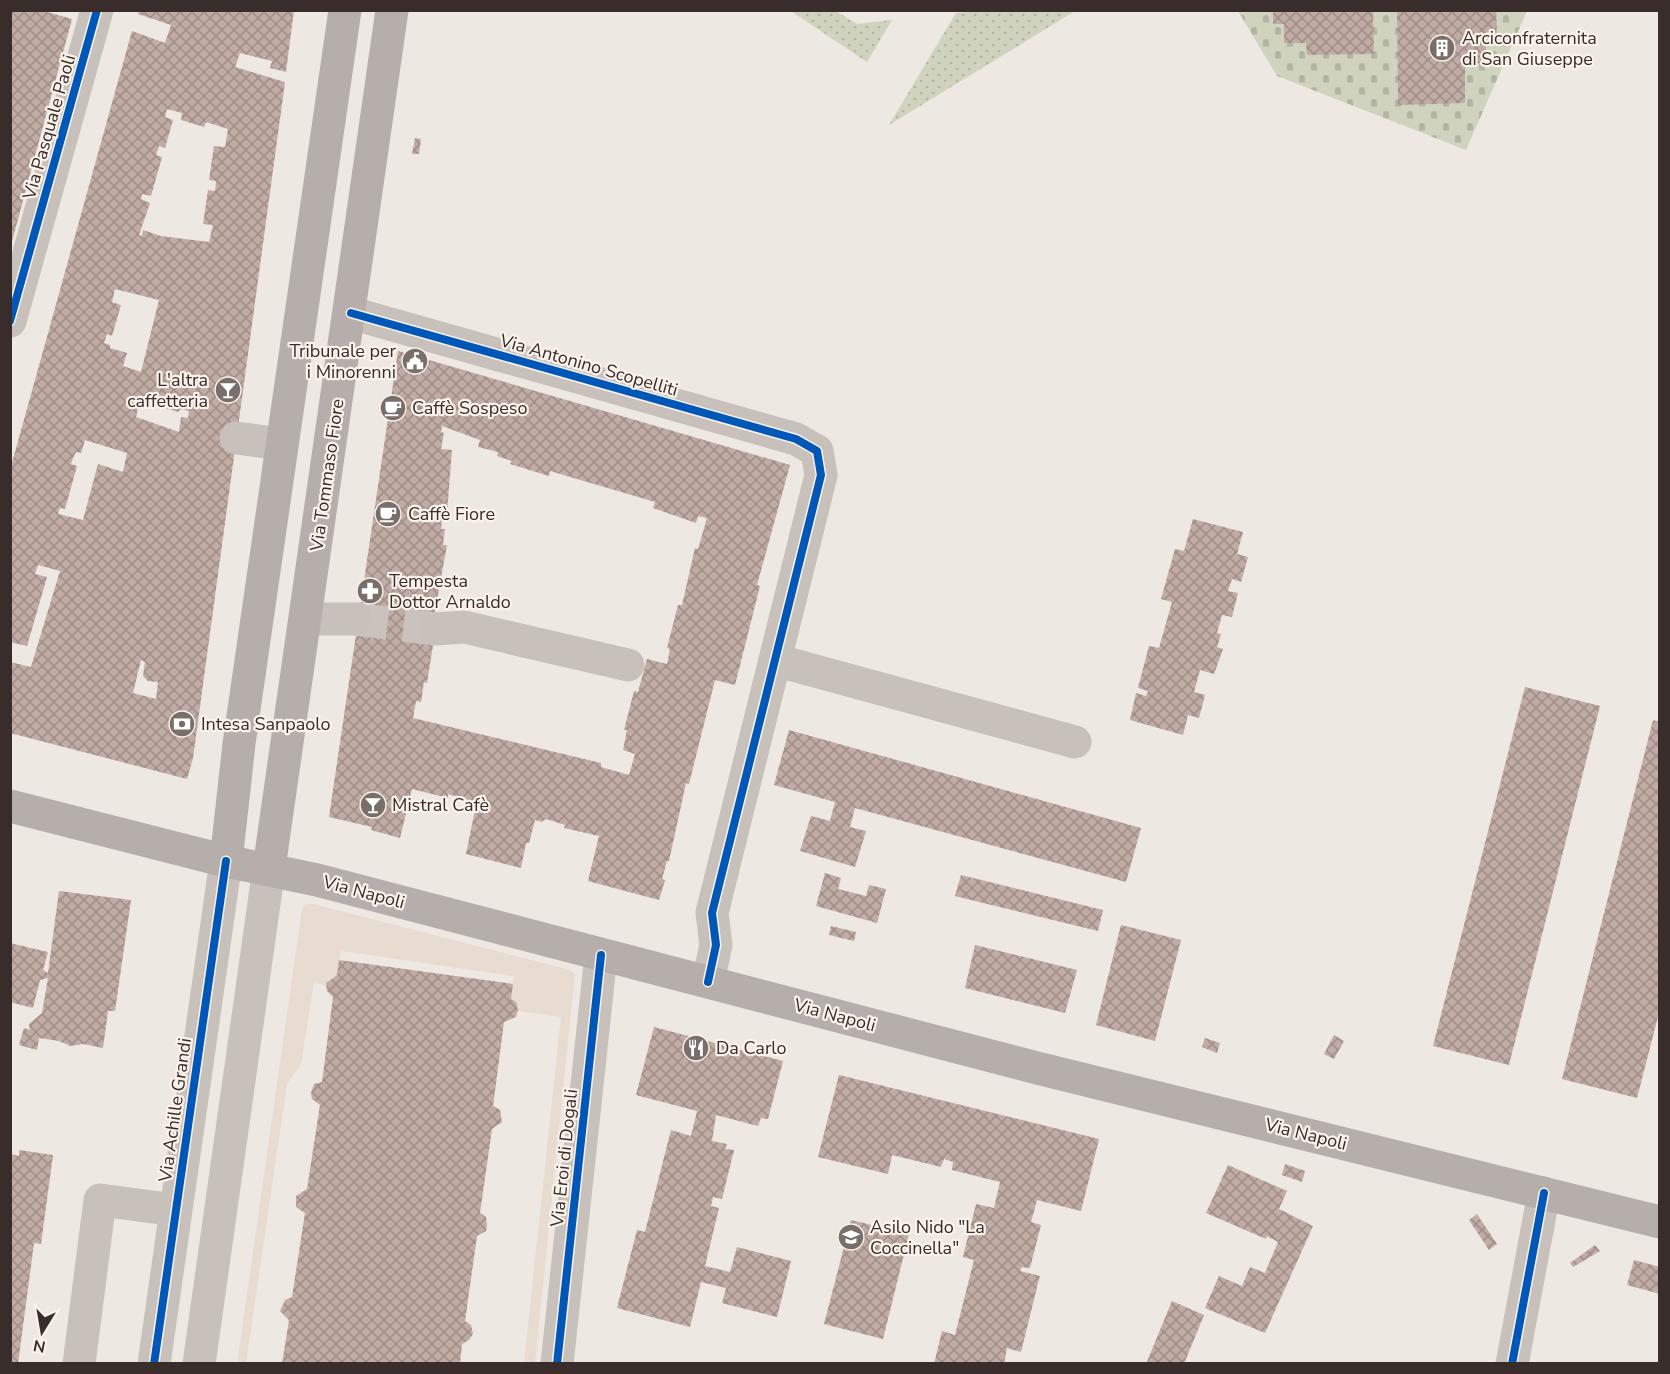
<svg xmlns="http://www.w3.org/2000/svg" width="1670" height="1374" viewBox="0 0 1670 1374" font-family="'Nunito Sans',sans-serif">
<defs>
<pattern id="grass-dots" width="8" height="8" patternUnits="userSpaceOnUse" patternTransform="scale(1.5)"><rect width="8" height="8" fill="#d0d3bd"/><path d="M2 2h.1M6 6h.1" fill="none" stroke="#b3b5a3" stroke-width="1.8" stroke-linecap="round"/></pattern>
<pattern id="cemetery-stones" width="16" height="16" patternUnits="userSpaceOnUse" patternTransform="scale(1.5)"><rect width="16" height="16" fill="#d0d3bd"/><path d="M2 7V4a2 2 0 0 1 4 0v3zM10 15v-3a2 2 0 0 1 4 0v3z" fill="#b3b5a3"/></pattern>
<pattern id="building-cross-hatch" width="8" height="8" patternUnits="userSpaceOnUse" patternTransform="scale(1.5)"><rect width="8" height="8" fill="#c1aca5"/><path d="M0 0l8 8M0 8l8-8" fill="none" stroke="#9e8c87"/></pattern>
</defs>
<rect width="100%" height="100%" fill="#eee8e2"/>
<g fill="url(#grass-dots)">
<polygon points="992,10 1075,11 889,125 956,13"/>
<polygon points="791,11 836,11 857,24 892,20 867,62"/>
</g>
<polygon fill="url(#cemetery-stones)" points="1238,11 1527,11 1466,150 1277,76"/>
<polygon fill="#e8dbd0" points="313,904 570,970 575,974 535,1363 524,1363 561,1017 518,1011 516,1002 511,999 514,976 341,951 337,975 329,979 326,986 314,982 301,1064 287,1084 246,1363 237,1364 302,909 304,905"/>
<g fill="url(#building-cross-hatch)" fill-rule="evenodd">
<polygon points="10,10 40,10 72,19 11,245"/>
<path d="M139,10H294L286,72L270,68L272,61L240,53L235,67L285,82L193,758L187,779L10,733V662L31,667L60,571L38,565L35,574L47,577L27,646L10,642V470L132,31L165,43L171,25L138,14ZM167,109L182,113L181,120L204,127L206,122L228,129L225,147L214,146L209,180L216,181L215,191L208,190L203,224L213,225L209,242L161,236L143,230L142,236L139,235L150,203L141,199L142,194L151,196L162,157L156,155L159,146L165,148L173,120L165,117ZM115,289L159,300L141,372L123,366L127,353L110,348V345L104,343L107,334L112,336L121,305L112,302ZM140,400L178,412L181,409L189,411L188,418L181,417L179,432L136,417ZM85,440L127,453L123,472L98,464L83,520L58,514L60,508L65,509L77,466L71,464L73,458L76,452L81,453ZM141,660L145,662L143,676L148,681L158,682L156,699L133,693Z"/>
<polygon points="1273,10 1373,10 1374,54 1307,55 1306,43 1284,43 1284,24 1273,24"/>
<polygon points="1397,10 1496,10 1497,31 1486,32 1486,63 1465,64 1465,103 1398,105"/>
<polygon points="415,138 421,139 419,154 412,154"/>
<path d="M398,351L790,465L757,585L760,586L735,685L715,680L689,784L686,783L669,861H667L662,879L665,880L659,900L588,881L599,836L564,828L565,825L546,819L542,822L535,820L529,843H526L521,868L466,854L476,805L468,804L469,800L448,794V798L412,789L400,838L371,830L372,827L329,817ZM442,426L480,440L478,447L498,452L497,456L512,461L510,464L549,476L550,471L655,502L653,508L696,523L698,516L707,518L698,549L695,548L682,605H678L667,648L670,649L667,664L647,659L638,692L634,691L624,730H627L623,750L635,754L629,775L601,767V763L413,718L416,701L421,702L424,682L427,683L434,639L433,622L447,545H443L445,529H441L443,512L447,513L452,450L441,449L444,433L441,432Z"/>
<polygon points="1193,519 1243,532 1237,554 1248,557 1241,582 1232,579 1228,591 1238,593 1232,617 1222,615 1217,633 1221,634 1217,647 1223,649 1214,674 1200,670 1194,692 1205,695 1199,718 1188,715 1183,735 1130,720 1136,693 1146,696 1148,691 1138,688 1149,646 1159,648 1172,602 1161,599 1175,549 1184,551"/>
<polygon points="1525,687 1600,706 1509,1065 1433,1046"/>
<polygon points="1653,720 1660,722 1660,1009 1637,1098 1562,1079"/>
<polygon points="789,730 1141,828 1126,882 855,808 850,827 866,831 855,867 800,851 811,816 830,821 835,802 774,785"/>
<polygon points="825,873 841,878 838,889 866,896 869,885 886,889 877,923 816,906"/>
<polygon points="961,875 1103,910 1098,931 955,896"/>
<polygon points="59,891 131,900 115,1011 108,1011 103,1048 83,1044 70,1046 59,1041 39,1038 37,1050 19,1045 24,1028 30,1030 29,1024 42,1013 48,978 40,980 33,1008 10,1002 10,943 48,952 43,970 48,973"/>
<polygon points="1121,925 1181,940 1155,1041 1096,1025"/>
<polygon points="831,926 856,932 854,941 829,935"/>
<polygon points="975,945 1077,970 1065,1013 965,988"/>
<polygon points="339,960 513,984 511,999 516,1002 518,1010 516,1017 504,1022 493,1106 500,1110 502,1122 492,1129 480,1213 486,1217 487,1226 486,1231 477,1236 465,1321 471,1325 473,1334 469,1340 462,1344 460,1364 282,1364 289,1320 280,1311 285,1300 292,1297 305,1213 296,1207 296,1196 307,1189 320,1105 312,1099 311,1093 314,1084 322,1082 333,997 327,991 326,983 337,975"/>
<polygon points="654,1027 783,1061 768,1119 761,1118 758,1126 716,1115 712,1141 727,1144 725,1149 734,1150 722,1199 713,1197 711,1206 719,1208 705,1266 730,1272 737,1247 791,1261 777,1317 722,1303 726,1288 701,1282 690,1327 617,1308 637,1230 645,1232 671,1130 691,1136 697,1111 636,1095"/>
<polygon points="1334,1035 1344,1041 1334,1059 1324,1054"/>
<polygon points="1205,1038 1220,1043 1217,1053 1202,1047"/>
<polygon points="839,1075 1099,1139 1081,1211 1037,1200 1031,1222 1041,1225 1030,1268 1022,1267 1020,1271 1040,1276 1039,1279 1021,1352 1007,1348 1004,1364 934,1364 942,1331 955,1335 974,1260 963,1257 976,1204 994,1208 1000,1182 952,1170 953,1162 944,1159 941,1167 892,1155 888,1174 818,1157"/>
<polygon points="19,1150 53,1155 41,1244 34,1243 18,1364 10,1364 10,1154 19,1156"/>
<polygon points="1285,1164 1305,1171 1302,1182 1282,1175"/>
<polygon points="1228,1165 1287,1191 1279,1209 1313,1226 1265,1333 1205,1308 1219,1276 1242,1286 1250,1267 1265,1273 1278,1242 1267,1236 1266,1239 1206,1213"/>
<polygon points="1477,1214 1497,1244 1489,1250 1469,1220"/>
<polygon points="851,1220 909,1234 883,1339 824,1324"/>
<polygon points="1595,1245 1600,1251 1573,1267 1570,1263"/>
<polygon points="1634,1260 1660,1267 1660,1294 1627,1285"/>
<polygon points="1172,1301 1204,1315 1184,1364 1146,1364"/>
</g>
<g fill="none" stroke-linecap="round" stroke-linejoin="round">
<polyline stroke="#cac3bd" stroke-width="33" stroke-dasharray="33 16" stroke-linecap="butt" points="355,619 436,629"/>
<g stroke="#c7c0bb" stroke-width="33">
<polyline points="351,313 796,439 817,451 821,475 712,913 716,945 708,982"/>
<polyline points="10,321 97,10"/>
<polyline points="236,438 282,444"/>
<polyline points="306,619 355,619"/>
<polyline points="436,629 464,627 628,665"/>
<polyline points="775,660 1075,742"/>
<polyline points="79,1364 100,1200 175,1210"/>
<polyline points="154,1364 226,861"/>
<polyline points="199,1364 269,868"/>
<polyline points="557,1364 601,955"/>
<polyline points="1512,1364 1544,1193"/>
</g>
<g stroke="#b6aeaa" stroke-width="33">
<polyline points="10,806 226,861 317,880 1037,1068 1660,1222"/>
<polyline points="226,861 239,744 345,10"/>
<polyline points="269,868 392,10"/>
</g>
<defs>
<g id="cycleway">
<polyline points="351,313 796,439 817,451 821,475 712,913 716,945 708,982"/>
<polyline points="10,321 97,10"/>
<polyline points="154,1364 226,861"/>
<polyline points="557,1364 601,955"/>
<polyline points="1512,1364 1544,1193"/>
</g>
</defs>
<use href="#cycleway" stroke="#faf2eb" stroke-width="11"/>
<use href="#cycleway" stroke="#0057b8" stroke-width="8"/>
</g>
<defs>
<symbol id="building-disc" viewBox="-11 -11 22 22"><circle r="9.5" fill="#786e6a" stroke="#faf2eb"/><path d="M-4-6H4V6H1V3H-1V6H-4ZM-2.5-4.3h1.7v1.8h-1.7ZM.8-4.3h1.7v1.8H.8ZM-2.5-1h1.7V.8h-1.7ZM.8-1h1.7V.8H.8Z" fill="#fff"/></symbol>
<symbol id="civic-disc" viewBox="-11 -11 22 22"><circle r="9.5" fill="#786e6a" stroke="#faf2eb"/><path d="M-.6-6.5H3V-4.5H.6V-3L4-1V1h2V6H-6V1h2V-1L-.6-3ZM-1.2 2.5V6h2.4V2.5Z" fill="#fff"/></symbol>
<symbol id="bar-disc" viewBox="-11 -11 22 22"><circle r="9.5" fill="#786e6a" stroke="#faf2eb"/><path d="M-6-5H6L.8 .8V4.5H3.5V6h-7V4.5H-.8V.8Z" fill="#fff"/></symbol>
<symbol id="cafe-disc" viewBox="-11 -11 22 22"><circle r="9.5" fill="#786e6a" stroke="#faf2eb"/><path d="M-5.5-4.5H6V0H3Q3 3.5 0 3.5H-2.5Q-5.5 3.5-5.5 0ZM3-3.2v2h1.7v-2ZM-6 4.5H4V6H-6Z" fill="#fff"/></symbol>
<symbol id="pharmacy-disc" viewBox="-11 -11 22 22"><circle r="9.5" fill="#786e6a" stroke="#faf2eb"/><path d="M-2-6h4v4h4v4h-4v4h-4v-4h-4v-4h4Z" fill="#fff"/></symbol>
<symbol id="bank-disc" viewBox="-11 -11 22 22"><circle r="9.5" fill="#786e6a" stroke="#faf2eb"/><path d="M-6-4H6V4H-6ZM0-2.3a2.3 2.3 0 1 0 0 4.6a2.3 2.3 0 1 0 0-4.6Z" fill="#fff"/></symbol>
<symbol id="restaurant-disc" viewBox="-11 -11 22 22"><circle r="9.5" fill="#786e6a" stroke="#faf2eb"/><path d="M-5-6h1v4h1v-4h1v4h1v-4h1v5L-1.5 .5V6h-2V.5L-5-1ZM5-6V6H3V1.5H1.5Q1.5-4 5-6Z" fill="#fff"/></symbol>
<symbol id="school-disc" viewBox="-11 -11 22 22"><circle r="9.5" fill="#786e6a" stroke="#faf2eb"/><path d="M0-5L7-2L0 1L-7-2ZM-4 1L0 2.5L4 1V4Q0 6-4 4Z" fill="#fff"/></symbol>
</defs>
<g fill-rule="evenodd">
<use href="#building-disc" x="1427" y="33" width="30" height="30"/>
<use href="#civic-disc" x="400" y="346" width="30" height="30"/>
<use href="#bar-disc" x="213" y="375" width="30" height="30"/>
<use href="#cafe-disc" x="378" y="393" width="30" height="30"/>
<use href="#cafe-disc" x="373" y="499" width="30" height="30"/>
<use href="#pharmacy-disc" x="355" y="576" width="30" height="30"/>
<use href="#bank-disc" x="167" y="709" width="30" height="30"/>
<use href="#bar-disc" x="358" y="790" width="30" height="30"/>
<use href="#restaurant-disc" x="681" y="1033" width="30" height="30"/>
<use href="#school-disc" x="836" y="1222" width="30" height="30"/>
</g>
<g text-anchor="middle" stroke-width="4.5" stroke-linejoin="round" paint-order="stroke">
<g font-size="18" fill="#382d2a" stroke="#faf2eb" text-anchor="start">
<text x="1462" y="44">Arciconfraternita<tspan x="1462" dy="21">di San Giuseppe</tspan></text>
<text x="396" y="357" text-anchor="end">Tribunale per<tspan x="396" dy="21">i Minorenni</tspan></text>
<text x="208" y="386" text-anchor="end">L'altra<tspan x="208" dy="21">caffetteria</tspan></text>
<text x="412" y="414">Caffè Sospeso</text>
<text x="408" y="520">Caffè Fiore</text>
<text x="389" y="587">Tempesta<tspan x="389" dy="21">Dottor Arnaldo</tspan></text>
<text x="201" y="730">Intesa Sanpaolo</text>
<text x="392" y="811">Mistral Cafè</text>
<text x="716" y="1054">Da Carlo</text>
<text x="870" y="1233">Asilo Nido "La<tspan x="870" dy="21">Coccinella"</tspan></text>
</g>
<g font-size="18" fill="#382d2a" stroke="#faf2eb">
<text transform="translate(49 127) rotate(-74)" y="6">Via Pasquale Paoli</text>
<text transform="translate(589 365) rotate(16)" y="6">Via Antonino Scopelliti</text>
<text transform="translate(327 475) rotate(-82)" y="6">Via Tommaso Fiore</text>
<text transform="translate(364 892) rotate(15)" y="6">Via Napoli</text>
<text transform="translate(835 1015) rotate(15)" y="6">Via Napoli</text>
<text transform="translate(175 1110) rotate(-82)" y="6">Via Achille Grandi</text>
<text transform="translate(1306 1134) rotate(14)" y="6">Via Napoli</text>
<text transform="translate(564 1158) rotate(-84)" y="6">Via Eroi di Dogali</text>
</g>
</g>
<rect width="1670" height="1374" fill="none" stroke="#382d2a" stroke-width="24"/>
<g transform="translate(42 1332) rotate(191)" stroke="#faf2eb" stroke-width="4.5" paint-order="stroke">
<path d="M0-4.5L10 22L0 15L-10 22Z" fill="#382d2a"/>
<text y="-9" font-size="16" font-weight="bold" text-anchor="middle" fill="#382d2a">N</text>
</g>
</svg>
